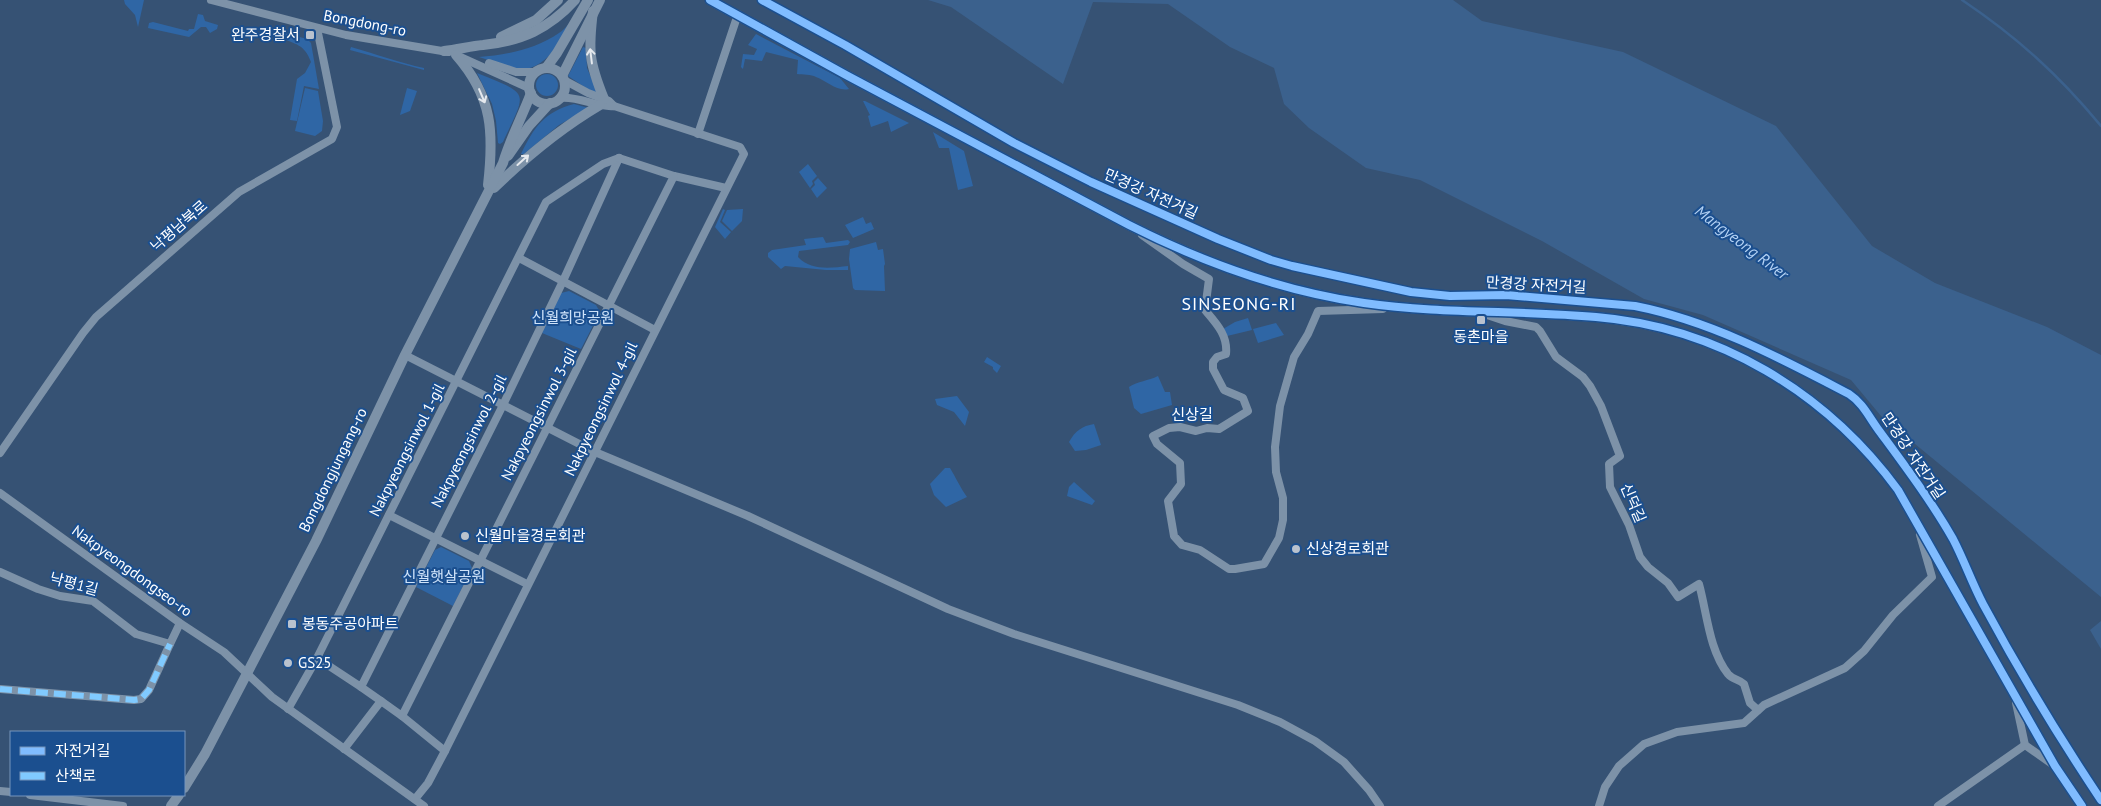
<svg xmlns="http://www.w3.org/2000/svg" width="2101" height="806" viewBox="0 0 2101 806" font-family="'PT Sans','Noto Sans KR',sans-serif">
<rect width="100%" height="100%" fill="#365274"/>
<g fill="#2f66a5">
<polygon points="124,0 144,0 138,27 135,15 125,4"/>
<path d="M578,13C565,33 548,71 520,69C506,68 492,61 479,57C506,55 536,49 559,33C566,29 572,19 578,13Z"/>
<polygon points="198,14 203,15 205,21 218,25 217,29 210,33 206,27 201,27 189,37 148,28 149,23 153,22 188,31 189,29 194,29"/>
<path d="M281,32L307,39L311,43L319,89L304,86L297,121L290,120L297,79L305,73L311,62C304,43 295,45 280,37Z"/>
<path d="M756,34L840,78L849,89C837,92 827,81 816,77C811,74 803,75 797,74L798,60L766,52L762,61L745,59L743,69L741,67L743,54L754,55L757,49L748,45Z"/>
<path d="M351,47C376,54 400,63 424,68V70L350,50Z"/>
<polygon points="583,47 586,48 587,68 596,89 596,92 592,92 568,76"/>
<path d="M477,73C531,95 527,90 503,142L500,144L498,143L496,121L492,104Z"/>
<circle cx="547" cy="85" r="11"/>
<polygon points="305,88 318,91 323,121 322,131 315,136 295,131"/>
<polygon points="407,88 417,91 410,111 400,115"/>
<polygon points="863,101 865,101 909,123 891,132 888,121 871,127 868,116 870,115"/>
<path d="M574,104L589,108L559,125L524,154H521C534,127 544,112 574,104Z"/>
<polygon points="933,132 964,151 973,186 958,190 949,148 939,148"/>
<polygon points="808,164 817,176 812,181 813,184 810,188 799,172"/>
<polygon points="818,178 827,188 817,198 811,189 815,185 814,182"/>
<polygon points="723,209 725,210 720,222 731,232 725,239 715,227"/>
<polygon points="743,209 742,221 732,231 722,221 727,210"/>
<polygon points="863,217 866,224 871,222 874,229 853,238 845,225"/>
<path d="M823,237L826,243L848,240L850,242L848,245L799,251L798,257C811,271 831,268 848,266V270H826L785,266L781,269L768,257V253L772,250L806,245L804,239Z"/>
<polygon points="876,242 878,250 883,249 885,264 884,266 885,291 855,290 853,288 849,259 850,249"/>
<polygon points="569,291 596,305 600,312 581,349 542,333 561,293"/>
<polygon points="1248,318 1252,330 1227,336 1223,329 1235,322"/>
<polygon points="1276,323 1284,335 1258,343 1253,329"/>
<polygon points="987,357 1001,366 997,373 993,369 993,367 984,362"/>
<path d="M1158,376L1165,392H1170L1172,405L1141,414L1134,408L1129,387C1138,381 1148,381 1158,376Z"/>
<polygon points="957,396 969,412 965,426 954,412 937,405 935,399"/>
<path d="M1094,424L1101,445L1086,450L1075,451L1069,442C1075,431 1082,426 1094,424Z"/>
<path d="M945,468H950C956,478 960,487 967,497L946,507L934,495L930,484Z"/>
<polygon points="1074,482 1095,501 1092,505 1067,496 1069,487"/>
<polygon points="441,547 469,561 472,568 453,606 416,587 435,550"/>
</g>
<g fill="#3b618d">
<polygon points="928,0 1453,0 1482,21 1623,52 1776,126 1872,246 1935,283 2047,327 2101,355 2101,597 1881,416 1851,380 1703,315 1644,299 1542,241 1420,180 1366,168 1309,128 1284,104 1274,68 1230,47 1168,4 1093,2 1063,84 951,7"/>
<polygon points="2101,621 2101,649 2090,630"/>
</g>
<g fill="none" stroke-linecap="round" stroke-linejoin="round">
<path stroke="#3b618d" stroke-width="2.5" d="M1962,0C2017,37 2059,75 2101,126"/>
<g stroke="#7d92a8" stroke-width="8">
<polyline points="211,0 346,35 448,52"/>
<polyline points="458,56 529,88"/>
<polyline points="489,63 516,72 535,72"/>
<polyline points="564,80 588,93 609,101 614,106"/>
<polyline points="698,134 738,14"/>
<polyline points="674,176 726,188"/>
<path d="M1142,235L1183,264L1209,279L1205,310C1216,323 1228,335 1226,354L1217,357L1213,362V369L1224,390L1243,398L1248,411L1219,429L1207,428L1196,431L1180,427L1169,428L1153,436L1157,444L1180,463L1181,484L1168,501L1174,536L1182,545L1200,550L1229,569H1235L1264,564L1279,538L1283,520V498L1276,472L1275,447L1280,406L1294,357L1308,334L1318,311L1383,309"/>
<polyline points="519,258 655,330"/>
<path d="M1484,314L1505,321L1536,327L1540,331L1556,357L1583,377L1590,386L1601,406L1620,456L1609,464L1610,487L1629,525L1640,557L1648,567L1668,583L1678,597L1699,584C1707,613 1709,650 1728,674C1733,680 1739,679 1744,684L1750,703L1758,710"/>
<polyline points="405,355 595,452 748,516 948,609 1014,634 1238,705 1280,722 1315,741 1344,762 1369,790 1380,806"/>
<polyline points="0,453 83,333 96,317 239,192 332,139 337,127 317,28"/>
<polyline points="0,493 180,623 224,652 272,697 424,806"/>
<polyline points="389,515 527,584"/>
<polyline points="0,572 38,589 60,596 93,601 136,634 170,644 180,623"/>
<polyline points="317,658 361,687 503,405 563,281 619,158"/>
<polyline points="361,687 381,701"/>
<polyline points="0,689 134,700 141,699 149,690 170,644"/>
<polyline points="2016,703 2025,745 2052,764"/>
<polyline points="288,709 317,658 546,202 603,164 619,158"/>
<polyline points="402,716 445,751"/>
<polyline points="344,749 381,701 402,716 674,176 619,158"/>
<polyline points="0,791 11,792"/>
<polyline points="30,795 123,806"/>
<path d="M415,799L428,783L445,751L744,154L740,147L614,106C597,108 580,96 560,98"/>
<polyline points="1599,806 1605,787 1619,766 1644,744 1677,732 1744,723 1764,705 1845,668 1864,651 1893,615 1932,577 1920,535"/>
<polyline points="1938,806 2025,745"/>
</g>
<g stroke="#7d92a8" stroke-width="10">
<path d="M710,0L846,75L1129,225C1204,263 1281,291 1364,303C1441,314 1519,310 1596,317C1718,327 1826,392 1898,490L2055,766L2082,806"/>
<path d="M593,11C588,51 589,62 604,99"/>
<polyline points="501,37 536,20 558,0"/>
<path d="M444,51C457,50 470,46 483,45C521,41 549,29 575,0"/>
<path d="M456,55C493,97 494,133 488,185"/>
<polyline points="546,68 557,53 588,0"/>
<circle cx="547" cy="86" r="18"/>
<polyline points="562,76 600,0"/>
<polyline points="508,156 529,126 550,103"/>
<path d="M494,188C527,156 561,128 600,105"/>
<path d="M184,788L205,754L316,541L405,355L503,163C510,139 522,117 531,93"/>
<polyline points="171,806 179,795"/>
</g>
<polyline stroke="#80caff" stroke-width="6" stroke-dasharray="12 6" stroke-linecap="butt" points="0,689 134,700 141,699 149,690 170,644"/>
<defs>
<g id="cycleway">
<path d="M710,0L846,75L1129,225C1204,263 1281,291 1364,303C1441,314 1519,310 1596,317C1718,327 1826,392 1898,490L2055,766L2082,806"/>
<path d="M762,0L845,45L1014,143L1091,182L1218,239L1271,260L1292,266L1411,292L1450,296L1506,295L1635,306C1711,321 1780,358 1849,394C1863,403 1870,419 1880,432C1905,466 1932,502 1953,539C1964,560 1972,583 1983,604C2019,671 2059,737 2101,800"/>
</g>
</defs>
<use href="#cycleway" stroke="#1b4f8f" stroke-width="11"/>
<use href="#cycleway" stroke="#80bcff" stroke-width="8"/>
</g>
<defs><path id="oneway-shaft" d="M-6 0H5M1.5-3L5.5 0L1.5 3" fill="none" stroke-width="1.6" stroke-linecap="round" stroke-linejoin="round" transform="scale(1.25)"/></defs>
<g stroke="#e5e9ee">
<use href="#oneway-shaft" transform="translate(591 56) rotate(-97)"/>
<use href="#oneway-shaft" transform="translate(482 96) rotate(67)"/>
<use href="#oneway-shaft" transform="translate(523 160) rotate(-42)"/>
</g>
<g fill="#b9c2ce" stroke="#1b4f8f" stroke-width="2">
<rect x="305" y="30" width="10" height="10" rx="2.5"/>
<rect x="1476" y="315" width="10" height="10" rx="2.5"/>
<circle cx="465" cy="536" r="5"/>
<circle cx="1296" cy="549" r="5"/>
<rect x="287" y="619" width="10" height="10" rx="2.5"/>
<circle cx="288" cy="663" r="5"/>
</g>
<g text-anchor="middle" stroke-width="4" stroke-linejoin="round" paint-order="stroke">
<g font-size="15" fill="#fff" stroke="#1b4f8f">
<text transform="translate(365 23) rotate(11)" y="5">Bongdong-ro</text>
<text transform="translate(1151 194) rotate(24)" y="5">만경강 자전거길</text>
<text transform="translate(179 226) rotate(-41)" y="5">낙평남북로</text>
<text transform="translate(1536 285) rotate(3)" y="5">만경강 자전거길</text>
<text transform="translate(601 409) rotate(-64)" y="5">Nakpyeongsinwol 4-gil</text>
<text transform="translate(539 414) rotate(-63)" y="5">Nakpyeongsinwol 3-gil</text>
<text x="1192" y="420">신상길</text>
<text transform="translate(469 441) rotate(-63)" y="5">Nakpyeongsinwol 2-gil</text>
<text transform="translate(407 450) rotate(-63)" y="5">Nakpyeongsinwol 1-gil</text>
<text transform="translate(1913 456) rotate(56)" y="5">만경강 자전거길</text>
<text transform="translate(333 470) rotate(-64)" y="5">Bongdongjungang-ro</text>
<text transform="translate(1633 503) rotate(67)" y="5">신덕길</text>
<text transform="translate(132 571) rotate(36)" y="5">Nakpyeongdongseo-ro</text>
<text transform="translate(74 584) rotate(15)" y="5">낙평1길</text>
</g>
<g font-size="15" fill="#fff" stroke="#1b4f8f" text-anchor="start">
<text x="300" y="40" text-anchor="end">완주경찰서</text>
<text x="1481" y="342" text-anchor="middle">동촌마을</text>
<text x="475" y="541">신월마을경로회관</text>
<text x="1306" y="554">신상경로회관</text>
<text x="302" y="629">봉동주공아파트</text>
<text x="298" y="668">GS25</text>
</g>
<g font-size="15" fill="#cfe3fa" stroke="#1b4f8f">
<text x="573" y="323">신월희망공원</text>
<text x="444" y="582">신월햇살공원</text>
</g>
<g font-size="16" font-style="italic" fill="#b5d3f5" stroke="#1b4f8f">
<text transform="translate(1742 242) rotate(37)" y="6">Mangyeong River</text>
</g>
<g font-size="18" letter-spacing="1" fill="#fff" stroke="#1b4f8f">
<text x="1239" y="310">SINSEONG-RI</text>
</g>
</g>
<rect x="10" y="731" width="175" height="65" fill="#1b4f8f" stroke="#7695bc"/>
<rect x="20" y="747" width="25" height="8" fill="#80bcff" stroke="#7695bc"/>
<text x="55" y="756" font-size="15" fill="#ffffff">자전거길</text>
<rect x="20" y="772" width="25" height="8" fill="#80caff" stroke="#7695bc"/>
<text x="55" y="781" font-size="15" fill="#ffffff">산책로</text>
</svg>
